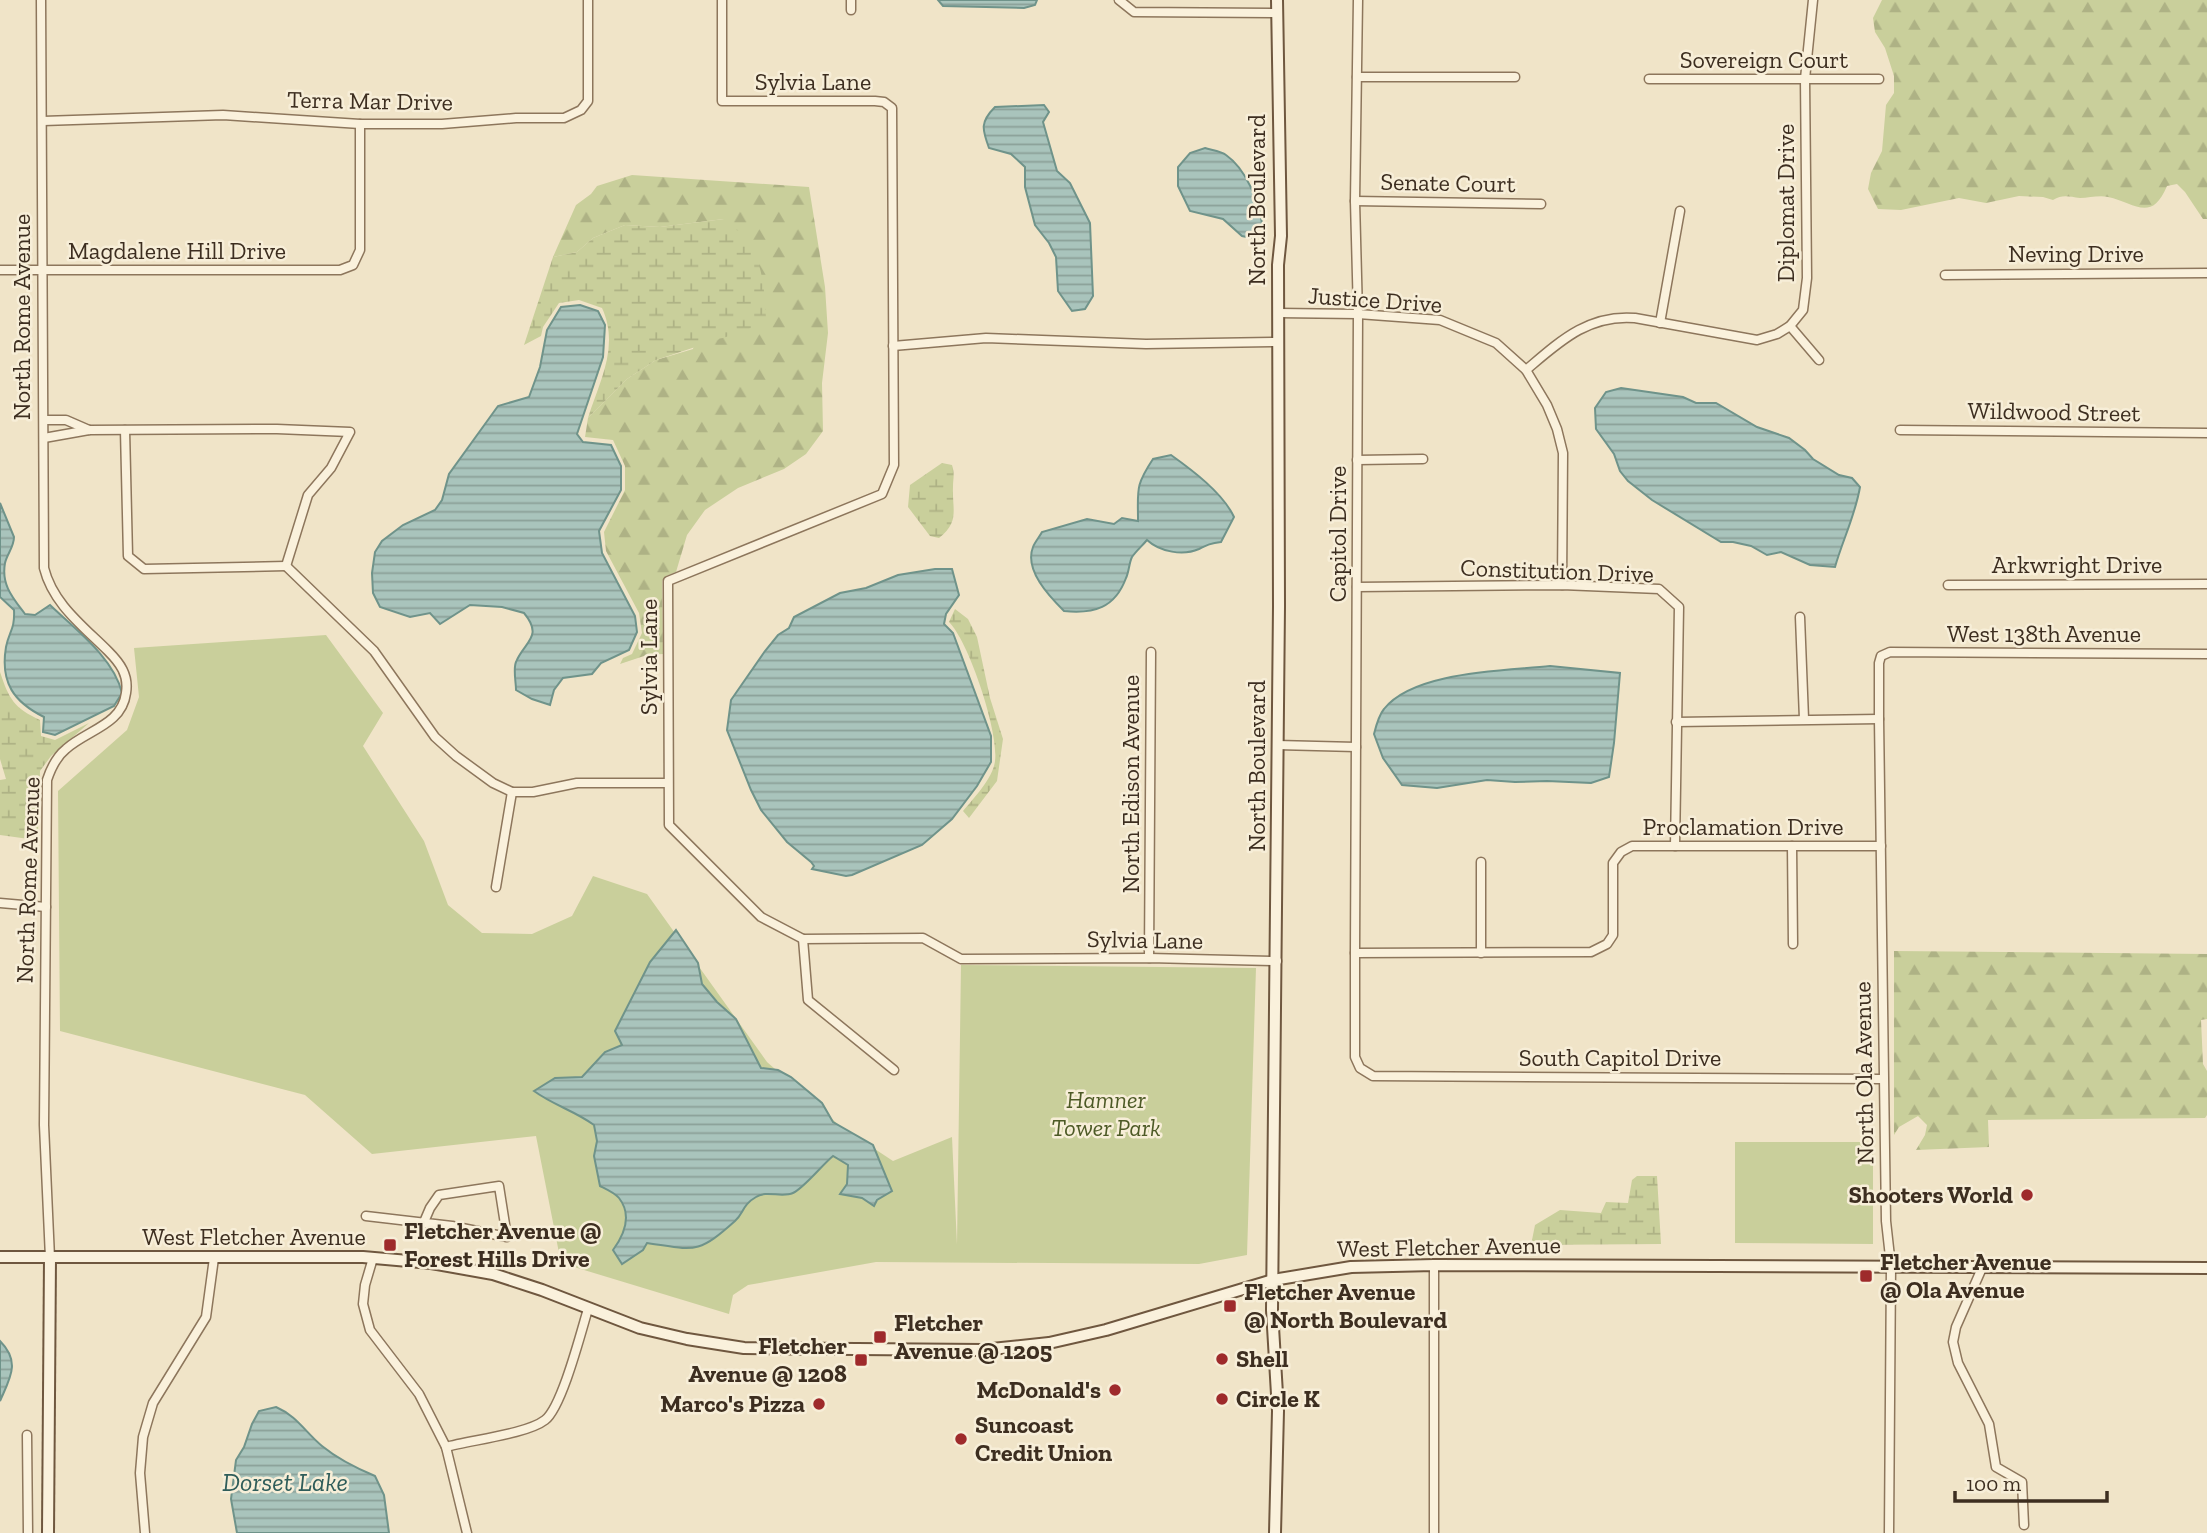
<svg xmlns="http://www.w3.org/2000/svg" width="2207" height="1533" viewBox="0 0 2207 1533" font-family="'Zilla Slab',serif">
<defs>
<pattern id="forest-firs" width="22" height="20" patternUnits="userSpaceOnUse" patternTransform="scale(1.75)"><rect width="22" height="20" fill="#c9cf9b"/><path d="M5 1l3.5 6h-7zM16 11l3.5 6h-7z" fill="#aeb285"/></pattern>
<pattern id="wetland-marsh" width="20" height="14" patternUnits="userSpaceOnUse" patternTransform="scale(1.75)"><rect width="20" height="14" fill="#c9cf9b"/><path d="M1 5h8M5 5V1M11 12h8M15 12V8" fill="none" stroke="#aeb285"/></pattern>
<pattern id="water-rules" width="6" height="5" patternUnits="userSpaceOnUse" patternTransform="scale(1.75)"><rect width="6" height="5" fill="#a9c4bc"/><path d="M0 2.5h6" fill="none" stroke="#8ba098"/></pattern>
</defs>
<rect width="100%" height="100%" fill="#f0e4c8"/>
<g fill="url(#forest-firs)">
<path d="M1882,0H2207V219H2203L2185,192L2177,184L2167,186C2151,224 2134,202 2108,197C2099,195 2089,198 2080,198C2069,197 2063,194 2053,200L2043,197L2019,196L1986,203L1959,198L1901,210L1878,209L1868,189L1871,173L1882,151L1886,105L1894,93V76L1885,48L1875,32L1873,18Z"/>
<polygon points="632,175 809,187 825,287 828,333 822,383 823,431 806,454 784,469 738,488 705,510 687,535 676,572 666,576 662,581 663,654 647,655 620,664 623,658 632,654 642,633 639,613 606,551 604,532 625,490 625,466 613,440 585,437 588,418 627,379 656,360 693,349 724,219 660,227 625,225 593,238 577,252 553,257 576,205 591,194 597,186"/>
<polygon points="1894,951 2207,954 2207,1019 2201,1020 2203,1064 2207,1071 2207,1115 2205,1118 1988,1120 1989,1147 1916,1150 1925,1135 1927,1125 1918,1116 1899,1127 1894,1135"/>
</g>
<g fill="url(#wetland-marsh)">
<path d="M724,219C732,226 743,233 749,242C763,264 765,294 766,320L747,330L656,360L627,379L588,418C599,382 620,347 602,308L579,300L559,303L543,327L541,336L524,345L553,257L577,252L593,238L625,225L660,227Z"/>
<path d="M942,463L952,465C955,475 953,478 953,487C952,509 960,522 939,538L930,536L908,507L910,485Z"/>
<path d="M955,609L968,619L977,637L990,698L1003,739L997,781L969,818L963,811C974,798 993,778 995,761C999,732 969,642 949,622Z"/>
<path d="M0,672C9,699 14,708 40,720L41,736L55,740L89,723L51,756L40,771L38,832L29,839L0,835V780L6,779L0,759Z"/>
<polygon points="1637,1176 1657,1176 1661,1244 1531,1245 1535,1225 1560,1210 1601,1213 1606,1202 1628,1203 1632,1180"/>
</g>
<g fill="#c9cf9b">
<polygon points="326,635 383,713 363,746 424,841 448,905 482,933 532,934 572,916 593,876 647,894 767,1062 840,1126 893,1161 952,1137 957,1245 961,965 1256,968 1247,1255 1199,1264 876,1262 748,1285 733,1295 729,1314 561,1263 536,1136 372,1154 305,1095 60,1031 58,791 127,730 139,697 134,648"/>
<polygon points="1735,1142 1873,1142 1873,1244 1735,1243"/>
</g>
<g fill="url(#water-rules)" stroke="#6f938a" stroke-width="2">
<polygon points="938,0 1037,0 1035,5 1024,8 943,6"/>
<path d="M1044,105L1049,112L1043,122L1057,171L1070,183L1090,223L1093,296L1085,309L1072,311L1058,291L1056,257L1049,243L1035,225L1025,187V167L1011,154L989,148C982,129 980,122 995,107Z"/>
<path d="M1205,148C1211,150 1221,151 1226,155C1246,169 1258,200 1262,223L1251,238L1242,236L1223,219L1190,211L1178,186V167L1190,153Z"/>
<path d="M580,305L598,311L605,325L603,357L577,434L583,442L611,445L621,466V490L599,531L602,553L635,616L637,632L629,650L601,663L592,674L563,678L554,690L550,705L532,699L516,690C516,682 513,669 516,662C524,642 544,637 524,613L502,607L470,605L440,624L430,613L410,617L380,607L373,593L372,573L375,552L382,541L403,525L435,510L442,500L449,474L498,406L529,397L540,367L547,330L561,307Z"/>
<path d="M1621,388L1683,397L1696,403H1716L1757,427L1789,438L1805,450L1813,459L1839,475L1852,478L1860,487C1855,516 1843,539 1835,567L1810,565L1781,552L1767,555L1751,546L1733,542H1721L1652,500L1628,481L1620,471L1614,454L1596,429L1595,408L1606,392Z"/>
<path d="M1171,455C1192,470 1223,493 1234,517L1221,542C1211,543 1207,545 1199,549C1183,556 1160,552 1147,540C1142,546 1136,551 1132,557C1129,563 1129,572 1126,578C1115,608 1094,614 1064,611C1049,596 1024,570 1033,547C1035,542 1040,536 1042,532L1087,519L1114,524L1122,518L1138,521C1138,490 1135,486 1153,459Z"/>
<path d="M0,503L14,537C14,547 7,554 5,563C1,585 13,598 25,614L35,615L50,605C75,629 114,658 122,693L114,706L55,735L43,732L44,717C14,702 0,683 6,647C9,631 15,630 14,610L0,597Z"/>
<polygon points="935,569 952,569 959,595 946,614 944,624 953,633 991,736 991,762 977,786 952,819 922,845 852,875 846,876 812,869 814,866 811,862 787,842 761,810 751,790 727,730 731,700 765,651 778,635 789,628 794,617 840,593 866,588 898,575"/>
<path d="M1550,666L1620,673L1614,743L1609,777L1591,783L1547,781L1515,782L1487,780L1437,788L1402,785L1383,758L1374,734C1376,726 1379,715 1384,709C1414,671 1505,671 1550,666Z"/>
<path d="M676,930L698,963L702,984L717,1002L736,1019L761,1068L778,1070L791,1077L822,1103L833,1122L873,1145L892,1191L877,1200L874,1206L862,1198L840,1194L847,1184L848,1165L833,1156C822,1165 804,1188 793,1193C782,1198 766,1190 756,1197C742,1205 744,1213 735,1221C697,1255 695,1250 647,1243L643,1250L622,1264L613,1250C624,1235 633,1216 619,1198C615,1193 606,1189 600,1186L594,1156L597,1141L594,1125C575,1111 553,1105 534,1091L555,1078L582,1077L605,1052L622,1045L615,1031L650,962Z"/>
<path d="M0,1341C21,1362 10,1378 0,1401Z"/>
<path d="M276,1407C297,1416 306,1433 322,1446C339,1460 356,1468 375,1476L384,1495L389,1533H237L231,1499L236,1460L244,1447L252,1424L259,1411Z"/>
</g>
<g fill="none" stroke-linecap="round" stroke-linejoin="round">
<defs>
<g id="street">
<path d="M41,0L44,568C53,604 83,626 108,651C120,663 129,675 126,693C122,725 87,730 66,749C56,757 51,768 47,780L44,1125L50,1258"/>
<polyline points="722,0 722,101 875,101 884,102 892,108 894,465 882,494 668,581 669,825 761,917 803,939 923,938 961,959 1149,958 1277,961"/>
<polyline points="1119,0 1134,12 1277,13"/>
<polyline points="1358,0 1355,201 1358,314 1355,953 1355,1057 1360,1068 1373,1076 1883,1079"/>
<polyline points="851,10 851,0"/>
<polyline points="1357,77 1515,77"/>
<polyline points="1649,79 1879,79"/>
<polyline points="43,121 223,115 360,124 442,124 516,118 564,118 581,110 588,101 588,0"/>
<polyline points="1355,201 1541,204"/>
<polyline points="0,270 340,270 353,265 360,250 360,124"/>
<polyline points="1945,275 2207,273"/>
<polyline points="1278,313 1358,314 1440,320 1496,343 1526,370 1547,405 1557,429 1563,453 1562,585"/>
<polyline points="1660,323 1680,211"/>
<polyline points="1790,326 1819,360"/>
<polyline points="893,346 986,338 1146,344 1278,342"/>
<path d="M1526,370C1559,342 1588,314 1635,318L1757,340L1777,334L1790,326L1803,310L1807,278L1805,79L1813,0"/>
<polyline points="44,420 66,420 89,430"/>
<polyline points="125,430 128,556 144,569 286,566"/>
<polyline points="1900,430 2207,433"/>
<polyline points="44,438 89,430 277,429 350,432 331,468 308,495 286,566"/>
<polyline points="1357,460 1423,459"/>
<polyline points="286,566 374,651 435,737 456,756 493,783 512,792 533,792 577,783 668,783"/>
<polyline points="1948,585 2207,584"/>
<polyline points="1357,587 1562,585 1659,589 1679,607 1675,846"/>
<polyline points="1800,617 1804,719"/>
<polyline points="1676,722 1879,719"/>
<polyline points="1277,745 1356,747"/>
<polyline points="1792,846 1793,944"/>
<polyline points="1481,862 1481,953"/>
<polyline points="496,887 512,792"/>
<polyline points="0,903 46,907"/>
<polyline points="803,939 808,1000 894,1070"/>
<polyline points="1355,953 1591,952 1607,944 1613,935 1613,863 1621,852 1632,846 1881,846"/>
<polyline points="1149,958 1151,652"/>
<polyline points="366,1216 452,1226 507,1237 499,1186 439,1195 430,1208 424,1222"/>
<polyline points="373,1258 365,1285 363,1304 370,1330 419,1394 446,1447 467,1533"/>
<polyline points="1982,1268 1956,1327 1953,1342 1958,1363 1989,1424 1996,1467 2022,1482 2024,1525"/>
<polyline points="27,1435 28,1533"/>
<path d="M446,1447C471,1440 527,1434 545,1420C562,1407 581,1332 588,1309"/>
<polyline points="145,1533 140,1473 143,1437 153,1403 206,1317 214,1258"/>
<polyline points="1434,1533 1434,1265"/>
<polyline points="1889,1533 1891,1266 1886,1221 1879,719 1879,663 1881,656 1890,652 2207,654"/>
</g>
<g id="secondary">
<polyline points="0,1257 363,1257 431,1263 493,1274 542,1290 640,1328 687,1339 744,1348 982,1350 1049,1343 1106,1330 1273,1280 1351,1267 1434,1265 2207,1268"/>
<polyline points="48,1533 50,1258"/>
<polyline points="1275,1533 1278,1411 1272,1310 1279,606 1278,265 1281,236 1277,0"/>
</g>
</defs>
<use href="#street" stroke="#8d765c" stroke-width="11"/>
<use href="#secondary" stroke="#6f573f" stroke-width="14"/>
<use href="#street" stroke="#faf1dc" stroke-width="8"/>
<use href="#secondary" stroke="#faf1dc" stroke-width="10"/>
</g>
<g fill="#9e2a2b" stroke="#f7eed8" stroke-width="2.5">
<circle cx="2027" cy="1195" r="7"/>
<rect x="383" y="1238" width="14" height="14" rx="3.5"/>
<rect x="1859" y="1269" width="14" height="14" rx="3.5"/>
<rect x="1223" y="1299" width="14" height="14" rx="3.5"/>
<rect x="873" y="1330" width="14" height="14" rx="3.5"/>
<circle cx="1222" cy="1359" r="7"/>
<rect x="854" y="1353" width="14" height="14" rx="3.5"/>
<circle cx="1115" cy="1390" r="7"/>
<circle cx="1222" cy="1399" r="7"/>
<circle cx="819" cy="1404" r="7"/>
<circle cx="961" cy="1439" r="7"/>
</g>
<g text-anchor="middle" stroke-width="5" stroke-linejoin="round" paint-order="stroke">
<g font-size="24" fill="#3d2e20" stroke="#f7eed8">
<text x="1764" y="68">Sovereign Court</text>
<text x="813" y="90">Sylvia Lane</text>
<text transform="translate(370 101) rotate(1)" y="8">Terra Mar Drive</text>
<text transform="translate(1448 183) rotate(1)" y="8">Senate Court</text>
<text transform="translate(1257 200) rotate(-90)" y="8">North Boulevard</text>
<text transform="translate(1786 203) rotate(-90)" y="8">Diplomat Drive</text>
<text x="177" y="259">Magdalene Hill Drive</text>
<text x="2076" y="262">Neving Drive</text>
<text transform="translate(1375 300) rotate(4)" y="8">Justice Drive</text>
<text transform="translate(22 317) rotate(-90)" y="8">North Rome Avenue</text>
<text transform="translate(2054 412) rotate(1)" y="8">Wildwood Street</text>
<text transform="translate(1338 534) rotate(-90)" y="8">Capitol Drive</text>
<text x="2077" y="573">Arkwright Drive</text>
<text transform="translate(1557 571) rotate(2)" y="8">Constitution Drive</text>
<text x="2044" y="642">West 138th Avenue</text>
<text transform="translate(649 657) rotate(-90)" y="8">Sylvia Lane</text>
<text transform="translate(1257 766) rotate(-90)" y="8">North Boulevard</text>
<text transform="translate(1131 784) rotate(-90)" y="8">North Edison Avenue</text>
<text x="1743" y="835">Proclamation Drive</text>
<text transform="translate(28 880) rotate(-88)" y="8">North Rome Avenue</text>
<text transform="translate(1145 940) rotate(1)" y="8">Sylvia Lane</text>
<text x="1620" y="1066">South Capitol Drive</text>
<text transform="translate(1864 1073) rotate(-91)" y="8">North Ola Avenue</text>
<text x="254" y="1245">West Fletcher Avenue</text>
<text transform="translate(1449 1247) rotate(-1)" y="8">West Fletcher Avenue</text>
</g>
<g font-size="24" font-style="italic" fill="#4d5a26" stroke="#f7eed8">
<text x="1106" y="1108">Hamner<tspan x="1106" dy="28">Tower Park</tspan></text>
</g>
<g font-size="24" font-weight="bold" fill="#3d2e20" stroke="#f7eed8" text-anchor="start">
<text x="2013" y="1203" text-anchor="end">Shooters World</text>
<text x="404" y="1239">Fletcher Avenue @<tspan x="404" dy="28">Forest Hills Drive</tspan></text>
<text x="1880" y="1270">Fletcher Avenue<tspan x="1880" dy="28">@ Ola Avenue</tspan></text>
<text x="1244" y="1300">Fletcher Avenue<tspan x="1244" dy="28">@ North Boulevard</tspan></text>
<text x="894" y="1331">Fletcher<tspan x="894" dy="28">Avenue @ 1205</tspan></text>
<text x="847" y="1354" text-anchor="end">Fletcher<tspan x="847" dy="28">Avenue @ 1208</tspan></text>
<text x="1236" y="1367">Shell</text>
<text x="1101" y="1398" text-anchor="end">McDonald's</text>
<text x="1236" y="1407">Circle K</text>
<text x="805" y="1412" text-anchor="end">Marco's Pizza</text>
<text x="975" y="1433">Suncoast<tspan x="975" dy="28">Credit Union</tspan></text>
</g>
<g font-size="26" font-style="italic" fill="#2f5d5a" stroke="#f7eed8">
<text x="285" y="1491">Dorset Lake</text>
</g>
</g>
<path d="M1955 1491v10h152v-10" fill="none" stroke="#3d2e20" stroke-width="3.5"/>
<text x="1966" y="1491" font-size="21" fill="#3d2e20" stroke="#f7eed8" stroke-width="5" paint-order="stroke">100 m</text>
</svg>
